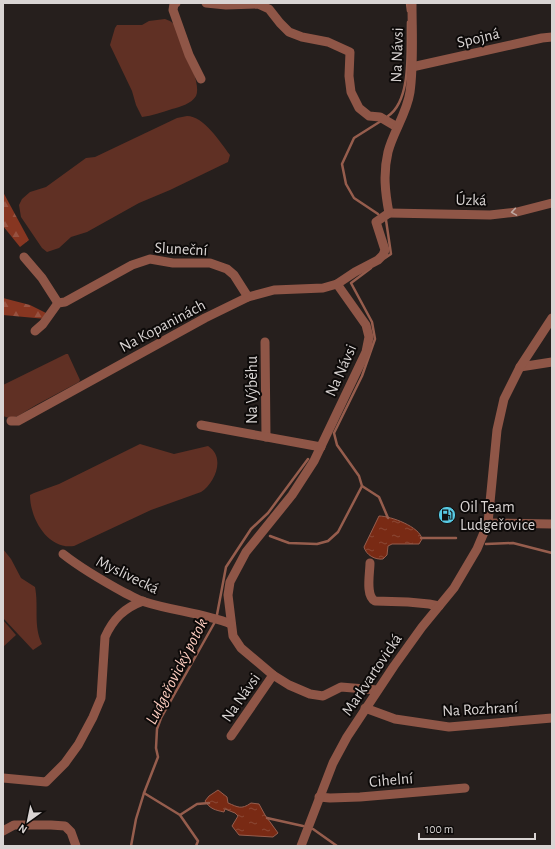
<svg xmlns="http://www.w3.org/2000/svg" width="555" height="849" viewBox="0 0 555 849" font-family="'Alegreya Sans',sans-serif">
<defs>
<pattern id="forest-firs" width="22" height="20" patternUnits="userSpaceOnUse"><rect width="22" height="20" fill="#873621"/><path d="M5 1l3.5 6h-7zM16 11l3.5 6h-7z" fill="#975240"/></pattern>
<pattern id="water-ripples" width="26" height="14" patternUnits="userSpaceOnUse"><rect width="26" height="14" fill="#792a14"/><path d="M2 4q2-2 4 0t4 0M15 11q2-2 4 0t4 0" fill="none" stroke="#8b4835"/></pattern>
</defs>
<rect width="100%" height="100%" fill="#261f1d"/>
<g fill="#603024">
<path d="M165,19L170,21L174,24C179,37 203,84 196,96C191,104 180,107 172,109C162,112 152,116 142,117L136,105L132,91L110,45L115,28L117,25H142L149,21Z"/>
<path d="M187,116C204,116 220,142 230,155L228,162L170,190L139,203L87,232L71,237L59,248L47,252L42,248L21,217L19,205L22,199L30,192L46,187L86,158L95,157L177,118Z"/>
<polygon points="66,354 68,354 80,380 79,382 36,405 18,416 9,418 3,416 3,385"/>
<path d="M140,444L174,454L208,446C226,457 215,483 201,492L151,510L74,546C48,550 30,519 30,495L34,493L59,484Z"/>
<path d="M3,549L11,559L21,578L35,587C39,607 33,625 42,644L33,650L3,618Z"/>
<polygon points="3,620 16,635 3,647"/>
</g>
<g fill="url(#forest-firs)">
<polygon points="3,192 29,240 20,247 3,226"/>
<polygon points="3,298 30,305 48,314 46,319 3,315"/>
</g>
<g fill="url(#water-ripples)" stroke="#965d4d">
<path d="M379,516C391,516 420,527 422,539L419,544H392L388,546L387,555L383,559C375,560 366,555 364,547Z"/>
<path d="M218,790L227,797L228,803C238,807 241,810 251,803L259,804L265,815L278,833L273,837L239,835L232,826L238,816L235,813L225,809L224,812C215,810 210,809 205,801L209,796Z"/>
</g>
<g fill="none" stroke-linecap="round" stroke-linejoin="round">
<g stroke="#965d4d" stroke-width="2.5">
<polyline points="407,3 408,11"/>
<path d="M388,116C412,100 407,48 408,22"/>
<polyline points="378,214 354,198 346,184 342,164 354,138 381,121"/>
<polyline points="385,258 391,254 386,220"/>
<polyline points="371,268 351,283 372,322 375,339 362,376 334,433 337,445 359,476 362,486 379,497 388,518"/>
<polyline points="270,536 289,543 317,544 328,541 338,532 362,486"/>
<polyline points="421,538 456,538"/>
<polyline points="486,544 513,543 552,553"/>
<polyline points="144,793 180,815 197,804 209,803"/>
<polyline points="180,815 198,841 196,846"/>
<polyline points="267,818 303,826"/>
<polyline points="313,829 337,846"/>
<polyline points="131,846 136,819 144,793 158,757 156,748 157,729 161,718 216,620 226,567 251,529 268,513 308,459"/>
</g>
<g stroke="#8f5647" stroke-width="9">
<polyline points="176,3 174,4 173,10 189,55 201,79"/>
<polyline points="206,3 226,5 258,4 269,9 280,23 289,32 302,37 328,42 350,52 349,76 351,92 359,108 369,116 380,117 397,127"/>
<polyline points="412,67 542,38 552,37"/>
<polyline points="389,213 490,215 517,212 552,203"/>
<polyline points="24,257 42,278 58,303"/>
<polyline points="337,284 366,325 369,337 366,352 314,461 292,495 246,552 230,582 228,595 233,636 241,648 273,675 289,685 310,694 323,696 341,687 377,690"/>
<polyline points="35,331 43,324 58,303 65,302 132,265 150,259 173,263 210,263 227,269 234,275 248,297"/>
<polyline points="265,342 266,437"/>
<polyline points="520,367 552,362"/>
<path d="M11,421H18L205,318L248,297L274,290L323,288L337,284L355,272L378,260L383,255L385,250L376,222L389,213C385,192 383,173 388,152C393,132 407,113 410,92C414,63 412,32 412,3"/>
<polyline points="201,425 321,447"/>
<polyline points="488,523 552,524"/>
<path d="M63,554C82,569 103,581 125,593C132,596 138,600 145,602C173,611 203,613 231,624"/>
<path d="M370,563C370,573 365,596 375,601L408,602L429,604L439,606"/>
<polyline points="365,708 395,719 449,727 552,718"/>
<polyline points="231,736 273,675"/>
<path d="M3,778L46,782L65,763L78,745L93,717L101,698L105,637C113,619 124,608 143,601"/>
<polyline points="319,797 330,798 360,797 465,788"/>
<polyline points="3,831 14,825 51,825 65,826 71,832 76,846"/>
<polyline points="301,846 333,763 347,737 394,666 422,627 454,588 477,549 488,523 497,430 504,399 520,367 552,318"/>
</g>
</g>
<defs><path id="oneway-chevron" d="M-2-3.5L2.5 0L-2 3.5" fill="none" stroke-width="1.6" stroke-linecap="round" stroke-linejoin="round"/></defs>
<use stroke="#bfa8a2" href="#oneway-chevron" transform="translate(514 212) rotate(171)"/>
<defs>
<symbol id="fuel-disc" viewBox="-11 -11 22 22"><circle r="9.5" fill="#58c9e3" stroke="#0d0a09"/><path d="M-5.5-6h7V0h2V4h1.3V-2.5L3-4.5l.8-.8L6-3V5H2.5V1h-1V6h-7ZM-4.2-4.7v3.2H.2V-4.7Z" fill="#111"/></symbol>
</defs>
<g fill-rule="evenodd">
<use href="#fuel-disc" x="437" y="505" width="20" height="20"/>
</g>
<g text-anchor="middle" stroke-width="4" stroke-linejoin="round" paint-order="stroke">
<g font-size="16" fill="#d9d4d3" stroke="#0d0a09">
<text transform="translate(478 37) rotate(-13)" y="6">Spojná</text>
<text transform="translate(396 55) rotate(-88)" y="6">Na Návsi</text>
<text transform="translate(471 199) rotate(1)" y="6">Úzká</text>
<text transform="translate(181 248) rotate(3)" y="6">Sluneční</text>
<text transform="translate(162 325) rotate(-28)" y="6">Na Kopaninách</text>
<text transform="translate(340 370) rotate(-66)" y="6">Na Návsi</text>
<text transform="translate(251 390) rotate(-90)" y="6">Na Výběhu</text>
<text transform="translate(128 574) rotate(26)" y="6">Myslivecká</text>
<text transform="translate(371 674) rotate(-56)" y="6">Markvartovická</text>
<text transform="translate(240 697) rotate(-55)" y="6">Na Návsi</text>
<text transform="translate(480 708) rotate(-3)" y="6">Na Rozhraní</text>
<text transform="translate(391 779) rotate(-5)" y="6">Cihelní</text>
</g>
<g font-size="16" fill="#d9d4d3" stroke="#0d0a09" text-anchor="start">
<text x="460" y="512">Oil Team<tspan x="460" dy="18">Ludgeřovice</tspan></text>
</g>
<g font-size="17" font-style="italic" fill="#fccbbe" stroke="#0d0a09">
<text transform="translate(176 671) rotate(-63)" y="6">Ludgeřovický potok</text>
</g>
</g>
<rect width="555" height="849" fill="none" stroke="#d9d4d3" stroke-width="8"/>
<g transform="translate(28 821) rotate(213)" stroke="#0d0a09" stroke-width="3" paint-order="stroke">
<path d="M0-3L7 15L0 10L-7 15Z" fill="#d9d4d3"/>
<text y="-6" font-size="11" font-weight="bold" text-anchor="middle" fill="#d9d4d3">N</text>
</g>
<path d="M419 833v6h116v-6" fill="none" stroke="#d9d4d3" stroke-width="2"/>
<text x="425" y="833" font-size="12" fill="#d9d4d3" stroke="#0d0a09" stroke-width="3" paint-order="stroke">100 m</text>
</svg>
